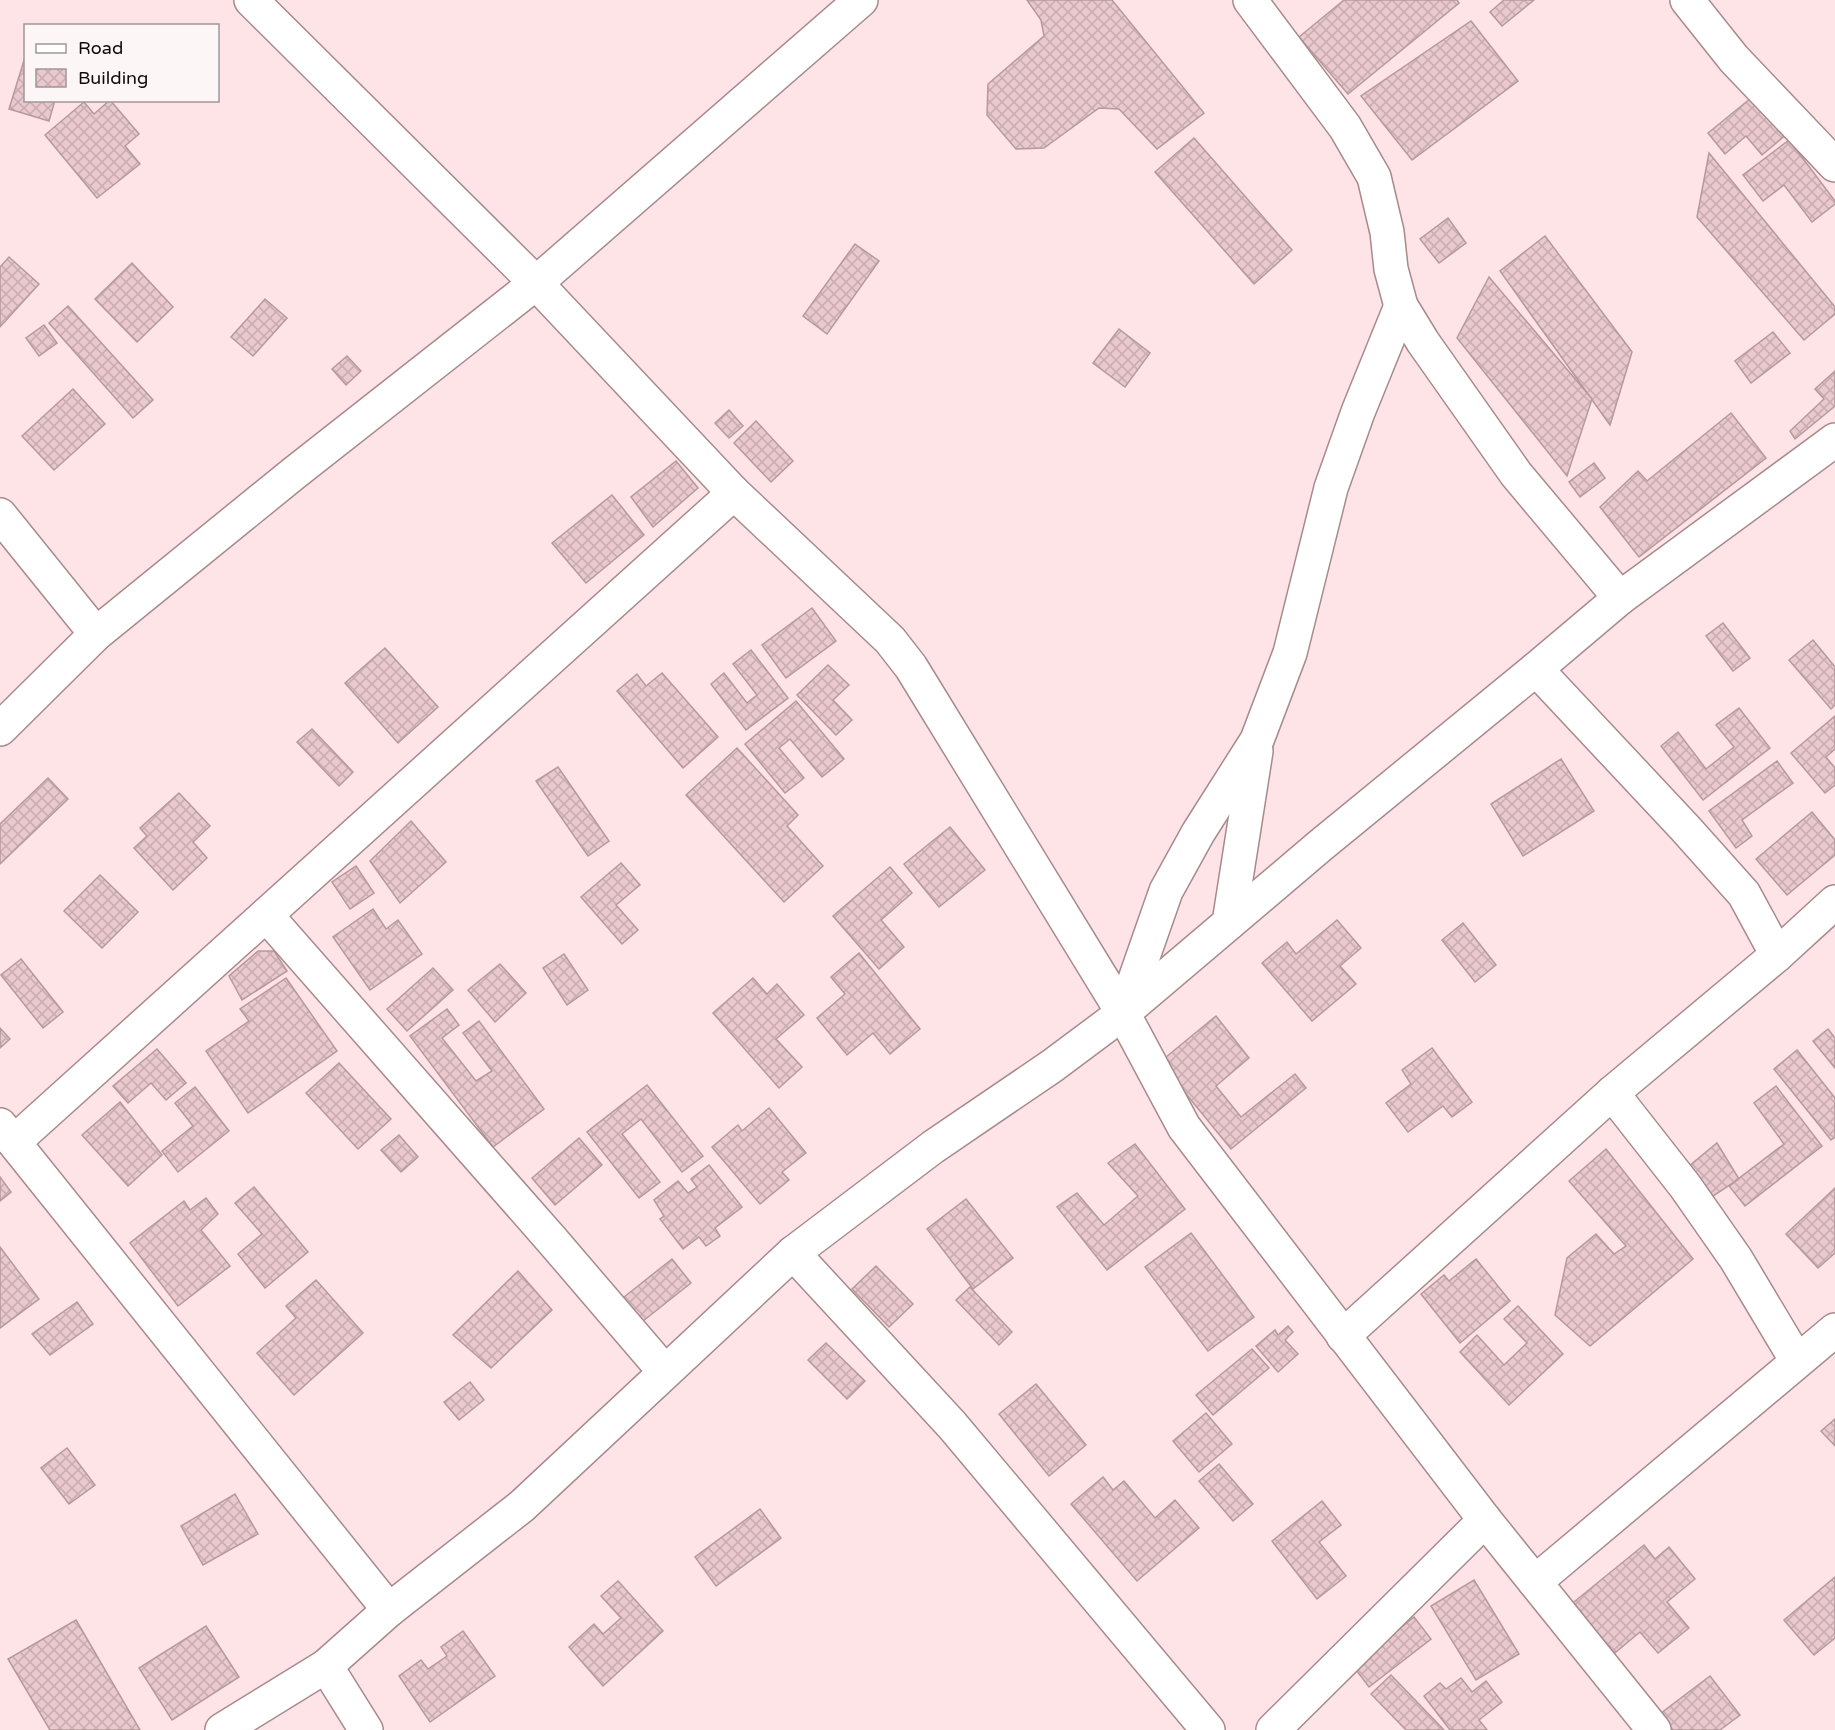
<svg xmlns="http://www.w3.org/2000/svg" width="1835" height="1730" viewBox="0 0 1835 1730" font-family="'Varela Round',sans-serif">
<defs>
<pattern id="building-cross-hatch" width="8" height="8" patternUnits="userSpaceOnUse" patternTransform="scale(1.5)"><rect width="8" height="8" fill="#e9c9cd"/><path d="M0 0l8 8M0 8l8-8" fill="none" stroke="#c7abaf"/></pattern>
</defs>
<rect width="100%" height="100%" fill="#fee4e6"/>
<g fill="url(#building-cross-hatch)" stroke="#b7999c" stroke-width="1.5">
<polygon points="1027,0 1112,0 1204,113 1157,149 1119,109 1099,108 1044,148 1016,149 987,115 988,84 1044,36 1041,20"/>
<polygon points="1344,0 1457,0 1459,3 1348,94 1299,37"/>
<polygon points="1504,0 1534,0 1502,26 1490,12"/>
<polygon points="1471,21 1518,81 1412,160 1361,96"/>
<polygon points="26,54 26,100 55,100 49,121 9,109"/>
<polygon points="1756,94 1788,133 1762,155 1746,136 1725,154 1708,133"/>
<polygon points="110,100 139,134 125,146 140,164 97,198 45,135 84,102 94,114"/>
<polygon points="1194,138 1292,250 1254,284 1155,172"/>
<polygon points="1789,140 1835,201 1835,204 1812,222 1784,185 1763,201 1743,175"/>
<polygon points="1709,153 1835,307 1835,314 1804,340 1697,217"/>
<polygon points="1448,218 1466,243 1439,263 1420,239"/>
<polygon points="1545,236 1632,352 1610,425 1500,271"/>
<polygon points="855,244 879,261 827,334 803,316"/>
<polygon points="9,257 39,284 0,327 0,267"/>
<polygon points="132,263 173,307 137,342 95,299"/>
<polygon points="1489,277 1592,399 1567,476 1457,338"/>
<polygon points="265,299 287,318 253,356 231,337"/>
<polygon points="68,306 153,400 133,418 49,323"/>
<polygon points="44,325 57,343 39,356 26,338"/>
<polygon points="1119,329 1150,353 1125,387 1093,363"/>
<polygon points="1773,332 1790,353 1751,383 1735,361"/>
<polygon points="347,356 361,371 346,385 332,369"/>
<polygon points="1835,371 1835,406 1795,439 1790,431 1824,399 1815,389"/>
<polygon points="73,389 105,424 54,470 22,436"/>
<polygon points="729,410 743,426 729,438 715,423"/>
<polygon points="1731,413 1766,458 1639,557 1600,507 1638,471 1647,481"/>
<polygon points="756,421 793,461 771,482 734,443"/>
<polygon points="676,461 698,488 653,527 631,497"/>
<polygon points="1594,463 1605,478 1580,497 1569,482"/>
<polygon points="612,495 644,535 586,583 552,543"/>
<polygon points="812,608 836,641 786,678 762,645"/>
<polygon points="1723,623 1750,658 1733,671 1706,636"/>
<polygon points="1813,640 1835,667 1835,705 1831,709 1789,660"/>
<polygon points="385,648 438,707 398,743 345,683"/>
<polygon points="751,650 788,698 746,730 711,684 724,673 747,703 757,695 733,664"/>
<polygon points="828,665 849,685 833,700 852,720 836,735 797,695"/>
<polygon points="662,673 718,737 683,768 617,691 637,674 646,686"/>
<polygon points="796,701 844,759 822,777 790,739 779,748 804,778 785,793 745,744"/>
<polygon points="1739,708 1770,748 1703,800 1661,746 1678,732 1706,769 1734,747 1716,725"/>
<polygon points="1835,716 1835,749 1826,757 1835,768 1835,785 1825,793 1791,753"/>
<polygon points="312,729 353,772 339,786 297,742"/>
<polygon points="737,748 798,815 787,826 823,866 784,902 686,795"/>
<polygon points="1561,759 1594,811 1523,856 1491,804"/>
<polygon points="1777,761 1793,783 1742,820 1752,836 1736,848 1709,811"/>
<polygon points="558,767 609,841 588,856 536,781"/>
<polygon points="48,778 68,799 0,864 0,824"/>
<polygon points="179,793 210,826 193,842 207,858 173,890 134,848 147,836 140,828"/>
<polygon points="1812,812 1835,840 1835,855 1787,895 1756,859"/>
<polygon points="411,821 446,862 400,903 370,861"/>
<polygon points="950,827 985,870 939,907 904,864"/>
<polygon points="621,863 640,885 616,905 638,930 622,944 581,897"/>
<polygon points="356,866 374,893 350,909 332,882"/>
<polygon points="890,867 912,893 881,920 904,947 879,969 833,916"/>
<polygon points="100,875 138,912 102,948 64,911"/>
<polygon points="373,909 386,929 398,920 422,954 370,990 333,937"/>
<polygon points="1337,920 1361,948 1340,966 1356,984 1312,1021 1262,963 1287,942 1296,954"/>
<polygon points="1463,923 1496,965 1475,982 1442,940"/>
<polygon points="258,951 274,951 287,971 242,1000 229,976"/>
<polygon points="859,953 920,1029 890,1054 873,1033 847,1055 817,1018 845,994 831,977"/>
<polygon points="564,954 588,990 567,1005 543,968"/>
<polygon points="21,959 63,1012 43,1028 1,975"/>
<polygon points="500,964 526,993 495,1022 468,990"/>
<polygon points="433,968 453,990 407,1031 387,1009"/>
<polygon points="286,978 337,1051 248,1113 206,1051 249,1021 240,1009"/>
<polygon points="753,978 767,994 777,984 804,1015 776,1039 802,1067 779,1088 713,1013"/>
<polygon points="447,1009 459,1025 442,1038 476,1081 492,1071 463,1033 479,1021 544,1109 493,1147 410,1036"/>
<polygon points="1216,1016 1249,1058 1216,1086 1241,1117 1295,1074 1306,1088 1231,1149 1160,1062"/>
<polygon points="0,1028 10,1039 0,1048"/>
<polygon points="1828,1029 1835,1038 1835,1068 1813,1041"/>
<polygon points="1432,1048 1472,1102 1452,1117 1443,1106 1408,1132 1386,1103 1411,1084 1402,1070"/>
<polygon points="157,1049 186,1083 166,1100 151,1083 128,1103 113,1086"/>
<polygon points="1797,1050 1835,1098 1835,1137 1831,1140 1774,1069"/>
<polygon points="339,1063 391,1119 358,1149 306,1093"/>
<polygon points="647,1085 703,1156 682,1172 641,1119 622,1134 660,1182 639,1198 587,1132"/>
<polygon points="1776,1086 1822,1146 1745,1206 1729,1186 1784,1144 1754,1103"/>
<polygon points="195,1087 229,1131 178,1172 162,1151 193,1126 175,1103"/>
<polygon points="120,1102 162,1155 128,1186 82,1135"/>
<polygon points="769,1108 806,1153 782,1172 789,1180 760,1204 712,1147 738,1125 742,1131"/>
<polygon points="399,1135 418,1157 401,1172 381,1150"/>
<polygon points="579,1138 602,1165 555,1205 532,1178"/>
<polygon points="1717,1143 1739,1179 1710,1198 1688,1167"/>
<polygon points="1135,1144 1185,1209 1107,1270 1057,1207 1077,1193 1104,1225 1138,1196 1108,1163"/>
<polygon points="1606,1149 1693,1259 1590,1346 1555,1315 1567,1258 1596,1234 1614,1254 1626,1246 1569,1181"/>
<polygon points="709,1165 742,1207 715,1228 720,1236 706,1246 699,1237 683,1249 660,1219 664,1216 654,1200 678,1181 688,1193 697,1187 691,1179"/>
<polygon points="0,1177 11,1192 0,1201"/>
<polygon points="254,1187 308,1252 265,1288 238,1254 262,1234 235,1203"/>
<polygon points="1835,1188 1835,1253 1818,1268 1786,1234"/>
<polygon points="206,1198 218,1214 201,1230 230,1266 178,1306 130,1243 184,1201 190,1210"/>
<polygon points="966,1199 1013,1258 973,1289 927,1229"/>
<polygon points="1191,1233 1254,1317 1208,1351 1145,1267"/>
<polygon points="0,1247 39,1299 0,1328"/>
<polygon points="672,1259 691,1283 638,1325 619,1301"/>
<polygon points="1476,1259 1510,1301 1460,1343 1421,1294 1444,1275 1449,1281"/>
<polygon points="876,1266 913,1304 889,1327 852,1289"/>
<polygon points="518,1271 552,1310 491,1368 453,1335"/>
<polygon points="316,1280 363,1333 294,1395 257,1353 296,1318 286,1306"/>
<polygon points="970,1287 1012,1332 999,1345 956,1300"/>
<polygon points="77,1302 93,1324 50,1355 32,1334"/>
<polygon points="1518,1306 1563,1354 1509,1405 1460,1352 1477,1335 1504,1365 1527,1343 1504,1319"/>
<polygon points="1288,1326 1293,1332 1285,1340 1298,1354 1278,1372 1256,1346 1275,1330 1278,1335"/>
<polygon points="826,1343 865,1381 847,1399 808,1360"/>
<polygon points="1252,1349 1269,1368 1213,1415 1196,1395"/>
<polygon points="470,1382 484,1400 459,1420 444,1402"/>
<polygon points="1036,1384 1086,1445 1049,1476 999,1414"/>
<polygon points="1206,1413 1232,1444 1199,1472 1173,1441"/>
<polygon points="1835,1419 1835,1446 1821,1431"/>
<polygon points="67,1448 95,1485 69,1504 41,1468"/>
<polygon points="1219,1464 1253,1504 1233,1521 1199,1481"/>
<polygon points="1103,1477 1113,1490 1124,1481 1155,1518 1175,1500 1199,1528 1137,1581 1071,1504"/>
<polygon points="235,1494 258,1534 203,1565 181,1526"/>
<polygon points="1322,1501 1341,1525 1319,1542 1346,1576 1317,1599 1272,1541"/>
<polygon points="760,1509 781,1538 716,1586 695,1557"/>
<polygon points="1644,1545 1655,1559 1669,1547 1695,1579 1667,1602 1689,1628 1658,1653 1640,1632 1610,1657 1569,1606"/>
<polygon points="1835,1577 1835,1638 1814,1655 1784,1620"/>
<polygon points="1474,1580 1519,1654 1476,1680 1431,1606"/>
<polygon points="618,1581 663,1631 603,1686 569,1647 594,1624 603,1634 621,1618 601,1596"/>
<polygon points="1414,1617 1431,1639 1369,1687 1353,1666"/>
<polygon points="76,1620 140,1730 50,1730 8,1659"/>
<polygon points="206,1626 239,1677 172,1720 139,1668"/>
<polygon points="463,1631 495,1676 430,1722 399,1676 421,1660 428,1669 447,1656 441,1647"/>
<polygon points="1391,1675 1444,1730 1406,1730 1371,1694"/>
<polygon points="1710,1676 1740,1715 1720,1730 1673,1730 1660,1714"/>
<polygon points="1461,1678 1472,1692 1486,1681 1502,1702 1479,1720 1487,1730 1450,1730 1424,1696 1440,1683 1446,1689"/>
</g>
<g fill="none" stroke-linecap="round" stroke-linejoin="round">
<defs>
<g id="minor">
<polyline points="251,0 536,283 734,493 890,640 911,667 1123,1013 1184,1127 1485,1520 1654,1730"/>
<polyline points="1250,0 1345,127 1374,177 1387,232 1391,269 1401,306 1423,342 1516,474 1620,598"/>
<polyline points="1687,0 1734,59 1835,165"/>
<polyline points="0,515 96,634"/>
<polyline points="1536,669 1685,828 1744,894 1777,955"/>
<polyline points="0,729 96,634 293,474 536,283 861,0"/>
<polyline points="266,915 551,1239 665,1372"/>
<polyline points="1229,923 1256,751"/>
<polyline points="1124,1011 1166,891 1198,833 1257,740 1290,653 1331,488 1358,412 1401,306"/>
<polyline points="1612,1093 1685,1186 1736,1259 1797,1361"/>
<polyline points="0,1125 389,1610"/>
<polyline points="14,1142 734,493"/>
<polyline points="793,1253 952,1425 1208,1730"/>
<polyline points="1343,1336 1612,1093 1777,955 1835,902"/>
<polyline points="1535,1582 1835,1330"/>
<polyline points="326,1666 366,1730"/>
<polyline points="222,1730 326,1666 389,1610 522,1506 793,1253 933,1147 1052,1066 1123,1013 1321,845 1536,669 1620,598 1835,440"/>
<polyline points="1273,1730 1485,1520"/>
</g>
</defs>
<use href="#minor" stroke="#a88a8e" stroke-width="36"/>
<use href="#minor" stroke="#fff" stroke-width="33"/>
</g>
<rect x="24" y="24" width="195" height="78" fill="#fdf6f7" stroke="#9f9798" stroke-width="1.5"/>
<rect x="36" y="44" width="30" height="9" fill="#ffffff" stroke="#9f9798" stroke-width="1.5"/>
<text x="78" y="54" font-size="18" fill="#12080a">Road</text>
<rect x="36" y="69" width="30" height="18" fill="url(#building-cross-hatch)" stroke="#9f9798" stroke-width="1.5"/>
<text x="78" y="84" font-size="18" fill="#12080a">Building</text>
</svg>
